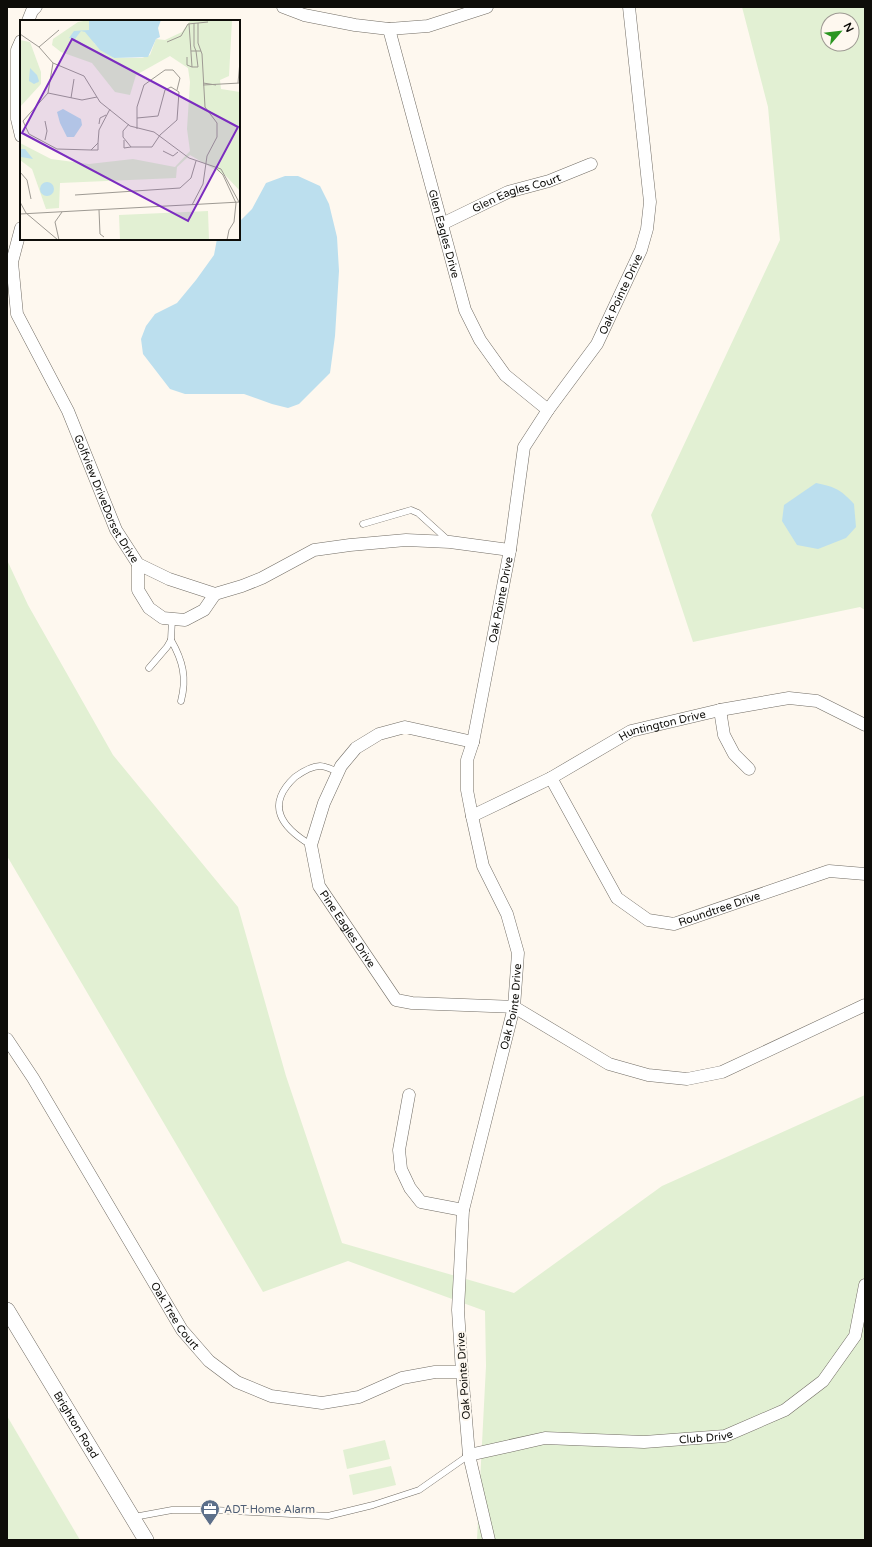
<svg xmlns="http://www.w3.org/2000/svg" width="872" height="1547" viewBox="0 0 872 1547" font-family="'Varela Round',sans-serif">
<rect width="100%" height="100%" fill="#fef8ef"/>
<g fill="#e2f0d3" fill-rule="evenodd">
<path d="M742,7H865V610L860,607L693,642L651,515L780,240L768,107ZM828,20H852V44H828Z"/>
<polygon points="7,560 28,605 113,755 238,907 286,1076 342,1243 514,1293 662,1186 865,1095 865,1540 477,1540 486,1366 485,1311 348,1261 263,1292 7,856"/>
<polygon points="7,1416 80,1540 7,1540"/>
<polygon points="385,1440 390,1459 347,1469 343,1450"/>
<polygon points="391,1466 396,1485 353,1495 349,1475"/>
</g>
<g fill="#bcdfee">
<polygon points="285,176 298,176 320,186 329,204 337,237 339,271 335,336 330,373 299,404 288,408 272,404 244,394 185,394 170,389 143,354 141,339 146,326 155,314 177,303 196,280 214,255 217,239 239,239 239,222 252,209 266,183"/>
<path d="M816,483C836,487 841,490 854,504L856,527L846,538L818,549L797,545L782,521L784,505Z"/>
</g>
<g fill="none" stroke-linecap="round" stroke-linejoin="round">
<defs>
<g id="service">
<polyline points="363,524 411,510 418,513 449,541"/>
<path d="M171,640C183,661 187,678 181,701"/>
<polyline points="149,668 167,647 171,640 172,619"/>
<path d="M311,845C281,827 265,805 295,777C302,772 312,766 320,766C326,766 333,770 338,772"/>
<polyline points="134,1517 172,1510 214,1510 328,1516 373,1505 419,1490 469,1455"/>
</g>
<g id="minor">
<polyline points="283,7 304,15 355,25 389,29 428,26 487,7"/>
<polyline points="28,21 32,11 36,7"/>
<path id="s1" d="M389,29L465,310L480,340L505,375L548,410"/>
<polyline points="21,41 17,50 17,119 21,136"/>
<path id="s2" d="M442,224L508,192L549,181L591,164"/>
<path id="s3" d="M21,228L12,262L17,314L68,411L116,530L138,564L169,579L215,594L242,586L262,578L314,550L350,545L406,540L450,542L510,550"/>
<polyline points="138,564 138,590 149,608 163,618 185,620 204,610 215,594"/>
<polyline points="720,710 724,735 734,754 749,769"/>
<path id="s4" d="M473,742L405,727L379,734L356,748L341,766L324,803L311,845L319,886L396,1000L412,1003L514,1007L609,1064L648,1075L687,1079L722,1072L865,1005"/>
<path id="s5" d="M551,778L617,898L648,920L674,924L829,871L865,874"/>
<path id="s6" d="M472,816L551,778L631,731L720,710L789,698L817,701L865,725"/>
<path id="s7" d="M7,1039L33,1078L182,1330L209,1361L237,1382L271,1396L322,1403L359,1397L402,1378L435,1372H462"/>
<polyline points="409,1095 399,1150 401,1169 410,1188 421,1202 463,1210"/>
<path id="s8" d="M469,1455L545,1438L644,1442L725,1436L785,1410L823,1381L855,1336L865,1285"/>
<path id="s9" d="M489,1540L469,1455L462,1372L458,1310L463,1210L514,1007L518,953L507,914L483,866L472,816L467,790V760L473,742L510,550L524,447L548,410L597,344L641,250L647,229L650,202L629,7"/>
</g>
<g id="tertiary">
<path id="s10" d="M7,1310L146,1540"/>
</g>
</defs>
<use href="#service" stroke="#716c64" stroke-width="7"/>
<use href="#minor" stroke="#716c64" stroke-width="13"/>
<use href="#tertiary" stroke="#716c64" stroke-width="16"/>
<use href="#service" stroke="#fff" stroke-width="6"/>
<use href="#minor" stroke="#fff" stroke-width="12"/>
<use href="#tertiary" stroke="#fff" stroke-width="15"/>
</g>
<defs>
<symbol id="office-pin" viewBox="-11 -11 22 30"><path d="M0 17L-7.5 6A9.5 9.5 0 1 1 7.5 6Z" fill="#5c6f8a" stroke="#fef8ef"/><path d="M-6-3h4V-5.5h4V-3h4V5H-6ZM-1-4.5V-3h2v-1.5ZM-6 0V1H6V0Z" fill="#fff"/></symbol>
</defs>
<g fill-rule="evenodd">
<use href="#office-pin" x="199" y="1498" width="22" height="30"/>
</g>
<g text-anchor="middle" stroke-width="4" stroke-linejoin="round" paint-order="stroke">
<g font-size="11" fill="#0e0d09" stroke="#fef8ef">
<text dy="4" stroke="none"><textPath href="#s2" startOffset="81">Glen Eagles Court</textPath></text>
<text dy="4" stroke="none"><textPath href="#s1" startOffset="212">Glen Eagles Drive</textPath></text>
<text dy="4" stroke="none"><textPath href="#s9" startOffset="1298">Oak Pointe Drive</textPath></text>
<text dy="4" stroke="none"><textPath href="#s3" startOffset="293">Golfview DriveDorset Drive</textPath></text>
<text dy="4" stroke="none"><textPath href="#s9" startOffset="962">Oak Pointe Drive</textPath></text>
<text dy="4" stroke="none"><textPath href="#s6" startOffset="212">Huntington Drive</textPath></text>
<text dy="4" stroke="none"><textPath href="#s5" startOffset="249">Roundtree Drive</textPath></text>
<text dy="4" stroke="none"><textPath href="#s4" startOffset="325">Pine Eagles Drive</textPath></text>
<text dy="4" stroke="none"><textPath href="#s9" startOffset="542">Oak Pointe Drive</textPath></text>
<text dy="4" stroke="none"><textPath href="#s7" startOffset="324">Oak Tree Court</textPath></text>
<text transform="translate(463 1376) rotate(-94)" y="4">Oak Pointe Drive</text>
<text dy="4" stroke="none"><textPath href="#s10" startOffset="134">Brighton Road</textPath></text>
<text dy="4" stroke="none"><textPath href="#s8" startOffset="239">Club Drive</textPath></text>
</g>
<g font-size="11" fill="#4e5e75" stroke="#fef8ef" text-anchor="start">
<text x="224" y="1513">ADT Home Alarm</text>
</g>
</g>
<g transform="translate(20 20)">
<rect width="220" height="220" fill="#fef8ef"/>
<path d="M69,0L74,23L80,29L94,38H122L130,35L136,19L145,20L162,12L170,1L212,0L209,56L200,60L201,69L220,72V171L206,156L170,135L157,147L156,158L40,163L39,188L26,189L12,149L0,140V123L31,139L69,144L113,139L155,147L170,131L167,109L170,62L168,48L150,36L116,55L110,75L95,72L72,43L41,32L32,25L33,19L58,2ZM0,20L10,22L21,52V64L0,87ZM188,191L189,220H100L99,195Z" fill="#e2f0d3"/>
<path d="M69,0H141L138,8L140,17L136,19L128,37L94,38L80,30L65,12L61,11L55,19L49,18L54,11L69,10ZM10,48L17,55L19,61L17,64L18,62L14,64L9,61ZM43,89L61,99L62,105L54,117H47L40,103L37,92ZM0,129H5L13,139L1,137ZM20 169a7 7 0 1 1 14 0a7 7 0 1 1-14 0Z" fill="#bcdfee"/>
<path fill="none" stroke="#9e9a93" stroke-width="1" d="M174,3V26L176,31H181M169,4L172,47H178L176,31H171M0,14L19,27L33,43L64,56L80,82L110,106L134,112L169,138L201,149L219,182M147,22L161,16L168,4L178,3M19,27L39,10M167,37V45L172,47M33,43L28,73L3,101L9,114L37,129L71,130L78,123L79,110L90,89M183,63L196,65M218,63L220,41M183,65L220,63M28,73L62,80L77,77M51,78L54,59M79,104L80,98L86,95M109,104L103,111V117L111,127H132L140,115L157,100L159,72L151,67L145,70L138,96L117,98M117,109V87L124,65L145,50H153L160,58L157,70M25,120L27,111L25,101M104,120V128L111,127M71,130H78V123M143,131L153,136L158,132M196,148L203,155L216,183L214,202L209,210L207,220M0,152L7,160L11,179M55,175L160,168L171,158L176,141M0,182L6,193L38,220M172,185L183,164L187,136L197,117V103L185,87L182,34L178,23V3L188,2M79,190L80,214L84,217M0,194L220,182M39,220L35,202L42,192"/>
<path fill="#7b2cbf" fill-opacity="0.15" stroke="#7b2cbf" stroke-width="2" d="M52,19L218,107L168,201L2,113Z"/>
<rect width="220" height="220" fill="none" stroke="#0e0d09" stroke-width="2"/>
</g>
<rect width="872" height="1547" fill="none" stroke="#0e0d09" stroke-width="16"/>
<g transform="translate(840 32) rotate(62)"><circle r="19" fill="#fef8ef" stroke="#9e9a93"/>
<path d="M0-3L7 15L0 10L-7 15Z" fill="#2a9620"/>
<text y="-6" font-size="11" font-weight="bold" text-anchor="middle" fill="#0e0d09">N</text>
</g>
</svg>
